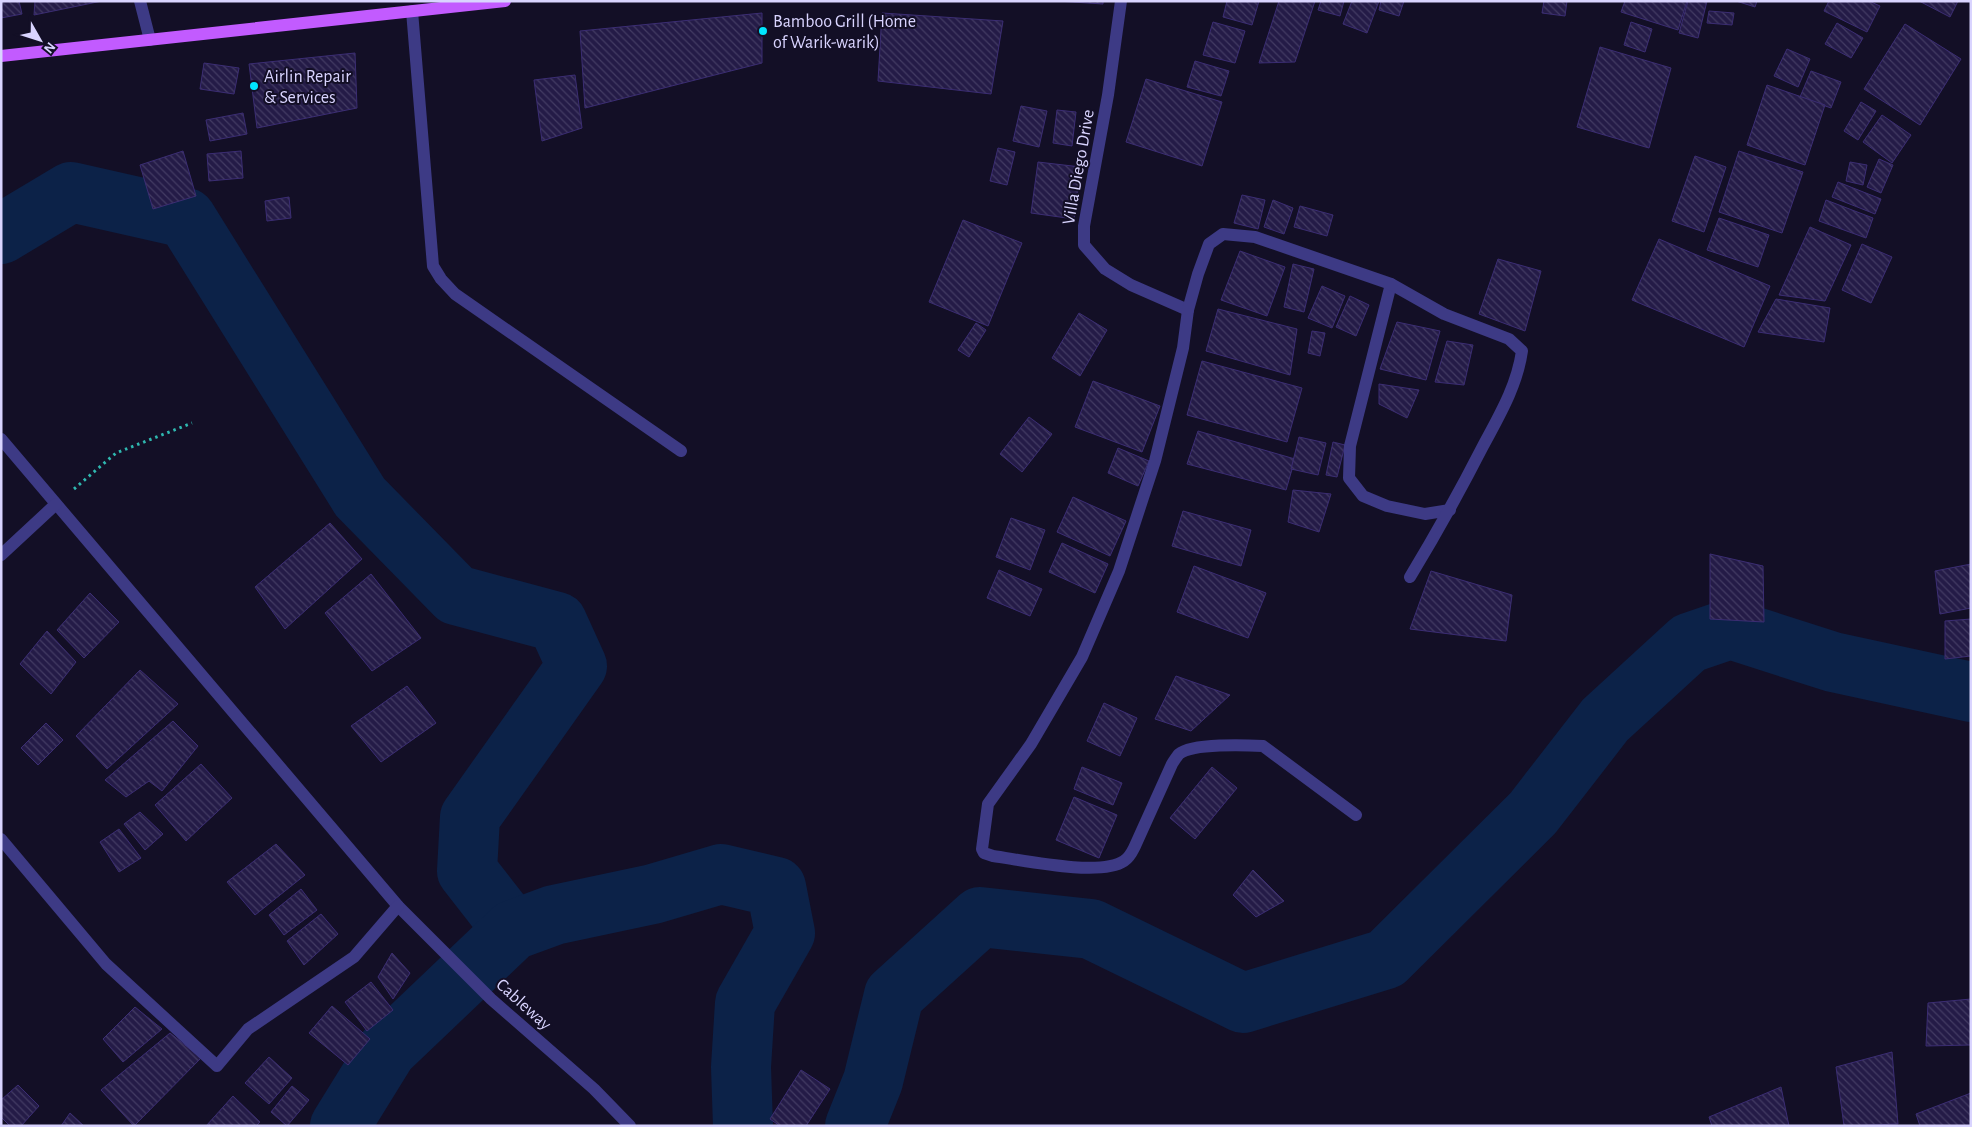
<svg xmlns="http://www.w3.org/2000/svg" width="1972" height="1127" viewBox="0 0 1972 1127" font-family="'Alegreya Sans',sans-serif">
<defs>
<pattern id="building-back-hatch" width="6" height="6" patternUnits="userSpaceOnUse" patternTransform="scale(1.25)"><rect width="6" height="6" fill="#241b47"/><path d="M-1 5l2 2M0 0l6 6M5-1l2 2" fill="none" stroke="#433b63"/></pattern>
</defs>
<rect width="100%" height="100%" fill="#130f26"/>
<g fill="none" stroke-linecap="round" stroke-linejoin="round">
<g stroke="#0c2248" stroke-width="60">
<polyline points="1,234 71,192 186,218 360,497 456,595 557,622 577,666 470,817 467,871 513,930"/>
<polyline points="340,1126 387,1050 513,930 554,915 653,894 721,874 776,887 785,933 745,1003 741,1067 743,1126"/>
<polyline points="855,1126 873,1081 894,995 980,917 1091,929 1243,1003 1386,959 1533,813 1605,720 1689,643 1730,629 1833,662 1971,692"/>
</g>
</g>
<g fill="url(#building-back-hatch)" stroke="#3b2d73">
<polygon points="1,1 19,1 22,14 1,18"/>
<polygon points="35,1 102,1 34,15"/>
<polygon points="1057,1 1103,1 1103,4"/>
<polygon points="1227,1 1259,1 1252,25 1223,17"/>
<polygon points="1279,1 1315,1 1295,62 1259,63"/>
<polygon points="1321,1 1344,1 1340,16 1318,10"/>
<polygon points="1352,1 1379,1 1367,33 1343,24"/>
<polygon points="1381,1 1404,1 1399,16 1379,10"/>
<polygon points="1544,1 1567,1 1565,16 1542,13"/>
<polygon points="1625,1 1687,1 1678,30 1621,12"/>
<polygon points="1688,1 1707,1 1698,38 1679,33"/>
<polygon points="1736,1 1757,1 1755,7"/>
<polygon points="1829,1 1869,1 1880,6 1867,32 1824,11"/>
<polygon points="1919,1 1958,1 1950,17"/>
<polygon points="1709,11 1734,13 1732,25 1707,23"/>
<polygon points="762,13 762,63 585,108 580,31"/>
<polygon points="882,13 1003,21 991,94 878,81"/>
<polygon points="1213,22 1245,31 1235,63 1203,55"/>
<polygon points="1631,22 1652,29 1645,52 1624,45"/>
<polygon points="1837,23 1863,38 1851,58 1825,44"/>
<polygon points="1905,24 1961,59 1920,125 1864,89"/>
<polygon points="1600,47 1671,68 1649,148 1577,127"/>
<polygon points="1787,49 1810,59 1798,87 1774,76"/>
<polygon points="355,53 357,108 257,128 249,64"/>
<polygon points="1195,61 1229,71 1221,96 1187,87"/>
<polygon points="204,63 239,68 234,94 200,89"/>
<polygon points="1811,71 1841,82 1831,108 1800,97"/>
<polygon points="575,75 582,128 542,141 534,80"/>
<polygon points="1146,79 1222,102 1202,166 1126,142"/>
<polygon points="1767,85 1825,105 1805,165 1747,145"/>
<polygon points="1861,102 1876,111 1858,140 1844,131"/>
<polygon points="1021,106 1047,111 1039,147 1013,141"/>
<polygon points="1057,110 1076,112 1072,146 1053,143"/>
<polygon points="243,113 247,134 210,141 206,120"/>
<polygon points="1882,115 1911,135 1892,163 1863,142"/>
<polygon points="998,148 1015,152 1007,185 990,181"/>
<polygon points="183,151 196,196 153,209 140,165"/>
<polygon points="241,151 243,178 209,181 207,154"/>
<polygon points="1739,151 1803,172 1782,233 1719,212"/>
<polygon points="1695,156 1726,167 1704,232 1672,221"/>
<polygon points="1879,159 1893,165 1881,193 1867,187"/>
<polygon points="1038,162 1081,167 1074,219 1031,213"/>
<polygon points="1850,162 1867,165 1863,185 1846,181"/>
<polygon points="1838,182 1881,199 1875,214 1832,197"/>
<polygon points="1242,195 1265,200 1258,229 1234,223"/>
<polygon points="289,197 291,218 267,221 265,201"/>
<polygon points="1273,200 1293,208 1284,234 1264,227"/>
<polygon points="1826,200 1873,218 1866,238 1819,221"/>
<polygon points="1300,206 1333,215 1327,236 1294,227"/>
<polygon points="1719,218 1769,235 1758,267 1707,250"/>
<polygon points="963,220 1022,243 988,326 929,302"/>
<polygon points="1810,227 1851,245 1825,301 1779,295"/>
<polygon points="1659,239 1770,286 1744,347 1632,300"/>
<polygon points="1862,244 1892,257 1871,303 1842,290"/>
<polygon points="1240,251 1285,267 1267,316 1221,300"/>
<polygon points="1498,259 1541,271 1525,331 1479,314"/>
<polygon points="1293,264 1314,269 1304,312 1284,307"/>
<polygon points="1322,286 1345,296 1332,328 1308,318"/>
<polygon points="1350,296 1369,305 1356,336 1336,327"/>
<polygon points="1776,299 1830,308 1824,342 1758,332"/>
<polygon points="1218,309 1297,329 1290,375 1206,351"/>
<polygon points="1079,313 1107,330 1080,376 1052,358"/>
<polygon points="1397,322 1440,331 1426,380 1380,369"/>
<polygon points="976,323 986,330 969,357 958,350"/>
<polygon points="1312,331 1325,333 1320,356 1308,353"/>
<polygon points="1447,341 1473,345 1464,385 1435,382"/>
<polygon points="1202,361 1302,388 1287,442 1187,415"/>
<polygon points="1093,381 1160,406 1142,452 1075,427"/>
<polygon points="1379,384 1419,390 1407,418 1379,404"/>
<polygon points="1029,417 1052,434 1022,472 1000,454"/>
<polygon points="1198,431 1295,459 1286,490 1187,464"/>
<polygon points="1299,437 1326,443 1318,475 1291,469"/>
<polygon points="1333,442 1345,445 1337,477 1326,475"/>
<polygon points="1118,448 1149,461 1138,486 1108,473"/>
<polygon points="1293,490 1331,494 1319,532 1288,522"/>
<polygon points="1073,497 1126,521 1110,556 1057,532"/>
<polygon points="1183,511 1251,530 1241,566 1172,546"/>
<polygon points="1011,518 1045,530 1030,570 996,557"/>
<polygon points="330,523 362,559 285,629 255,587"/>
<polygon points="1062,543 1108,564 1095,593 1049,572"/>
<polygon points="1710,554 1763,566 1764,622 1710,619"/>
<polygon points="1971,564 1971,608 1940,614 1935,571"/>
<polygon points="1194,566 1266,593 1248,638 1177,612"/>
<polygon points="999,570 1042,589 1030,616 987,598"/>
<polygon points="1431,571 1512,595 1506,641 1410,629"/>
<polygon points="371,574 421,638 372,671 325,613"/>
<polygon points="90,593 119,622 84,658 57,630"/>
<polygon points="1971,619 1971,656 1945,659 1945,621"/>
<polygon points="47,631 76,662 51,694 20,664"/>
<polygon points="140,670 178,704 107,769 76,736"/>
<polygon points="1176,676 1230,695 1191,731 1155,719"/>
<polygon points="407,686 436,723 381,762 351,726"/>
<polygon points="1104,703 1137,718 1120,756 1087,741"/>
<polygon points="173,721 198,746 162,791 149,781 126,797 105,780"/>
<polygon points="46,723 63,740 38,765 21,748"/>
<polygon points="201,764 232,798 186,841 155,805"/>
<polygon points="1082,767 1122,783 1113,805 1074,789"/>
<polygon points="1212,767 1237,788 1195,839 1170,818"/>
<polygon points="1074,797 1117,815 1099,858 1056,840"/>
<polygon points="140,812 163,834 145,850 124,824"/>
<polygon points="119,829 141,858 119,872 100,842"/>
<polygon points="276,844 305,875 255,915 227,882"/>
<polygon points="1253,870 1284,901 1256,917 1233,895"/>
<polygon points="301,889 317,910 284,935 269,915"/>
<polygon points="321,914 338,934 304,965 287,941"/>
<polygon points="392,953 410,973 393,999 378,977"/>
<polygon points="371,982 393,1010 367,1031 345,1002"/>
<polygon points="1971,999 1971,1045 1926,1046 1928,1003"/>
<polygon points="332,1006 370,1039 348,1065 309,1033"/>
<polygon points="135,1007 162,1029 123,1062 103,1039"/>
<polygon points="170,1033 201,1058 134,1126 101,1090"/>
<polygon points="1892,1052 1898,1124 1844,1126 1836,1067"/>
<polygon points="269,1057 292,1078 269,1104 245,1083"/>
<polygon points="801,1070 830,1089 806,1126 780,1126 770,1119"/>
<polygon points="18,1085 39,1106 21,1126 10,1126 1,1117 1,1100"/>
<polygon points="292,1086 309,1100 287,1126 271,1112"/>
<polygon points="1781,1087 1789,1126 1712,1126 1709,1117"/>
<polygon points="1971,1093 1971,1126 1920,1126 1916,1114"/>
<polygon points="233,1096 260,1122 256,1126 206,1126"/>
<polygon points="70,1113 84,1126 61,1126"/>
</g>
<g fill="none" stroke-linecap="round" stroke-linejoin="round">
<polyline stroke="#2fb8b0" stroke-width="3" stroke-dasharray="2.5 4" stroke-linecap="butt" points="74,489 116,453 192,423"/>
<g stroke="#3d3a85" stroke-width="12">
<polyline points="140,1 150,40"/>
<polyline points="1121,1 1108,95 1084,226 1084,245 1105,269 1131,285 1188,310"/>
<polyline points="412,11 433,266 441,279 455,294 681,451"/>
<polyline points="1391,284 1350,446 1349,478 1363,496 1387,506 1425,514 1450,510"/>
<polyline points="1,439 398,906 491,999 594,1089 630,1126"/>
<polyline points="1,555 56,504"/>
<path d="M1356,815L1263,746C1246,745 1192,743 1179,754C1177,756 1174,761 1172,764L1135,846C1132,852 1130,857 1124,861C1100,877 1022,860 993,856L984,853L982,849L988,804L1031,744L1082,657L1119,571L1155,461L1183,348L1188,310L1198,274L1209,244L1223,234L1255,237L1391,284L1444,314L1509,339L1522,351C1517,386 1499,416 1483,446C1460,491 1436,534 1410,577"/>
<polyline points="1,839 106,964 217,1066 248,1029 354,957 398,906"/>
</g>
<polyline stroke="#c25bff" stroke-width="12" points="1,56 505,1"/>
</g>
<g fill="#00e5ff" stroke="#130f26" stroke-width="2">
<circle cx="763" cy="31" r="5"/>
<circle cx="254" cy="86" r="5"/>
</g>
<g text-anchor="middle" stroke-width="4" stroke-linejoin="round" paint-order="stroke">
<g font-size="18" fill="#d9d4ff" stroke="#130f26" text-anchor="start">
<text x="773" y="27">Bamboo Grill (Home<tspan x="773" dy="21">of Warik-warik)</tspan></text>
<text x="264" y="82">Airlin Repair<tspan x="264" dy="21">&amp; Services</tspan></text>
</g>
<g font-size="18" fill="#d9d4ff" stroke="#130f26">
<text transform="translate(1078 167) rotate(-80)" y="6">Villa Diego Drive</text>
<text transform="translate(524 1004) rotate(42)" y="6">Cableway</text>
</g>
</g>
<rect width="1972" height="1127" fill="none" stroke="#d9d4ff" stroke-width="5"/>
<g transform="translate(40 40) rotate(129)" stroke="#130f26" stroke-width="4" paint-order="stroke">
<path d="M0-4L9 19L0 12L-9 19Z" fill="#d9d4ff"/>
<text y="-8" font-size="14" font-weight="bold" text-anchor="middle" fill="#d9d4ff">N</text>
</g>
</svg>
